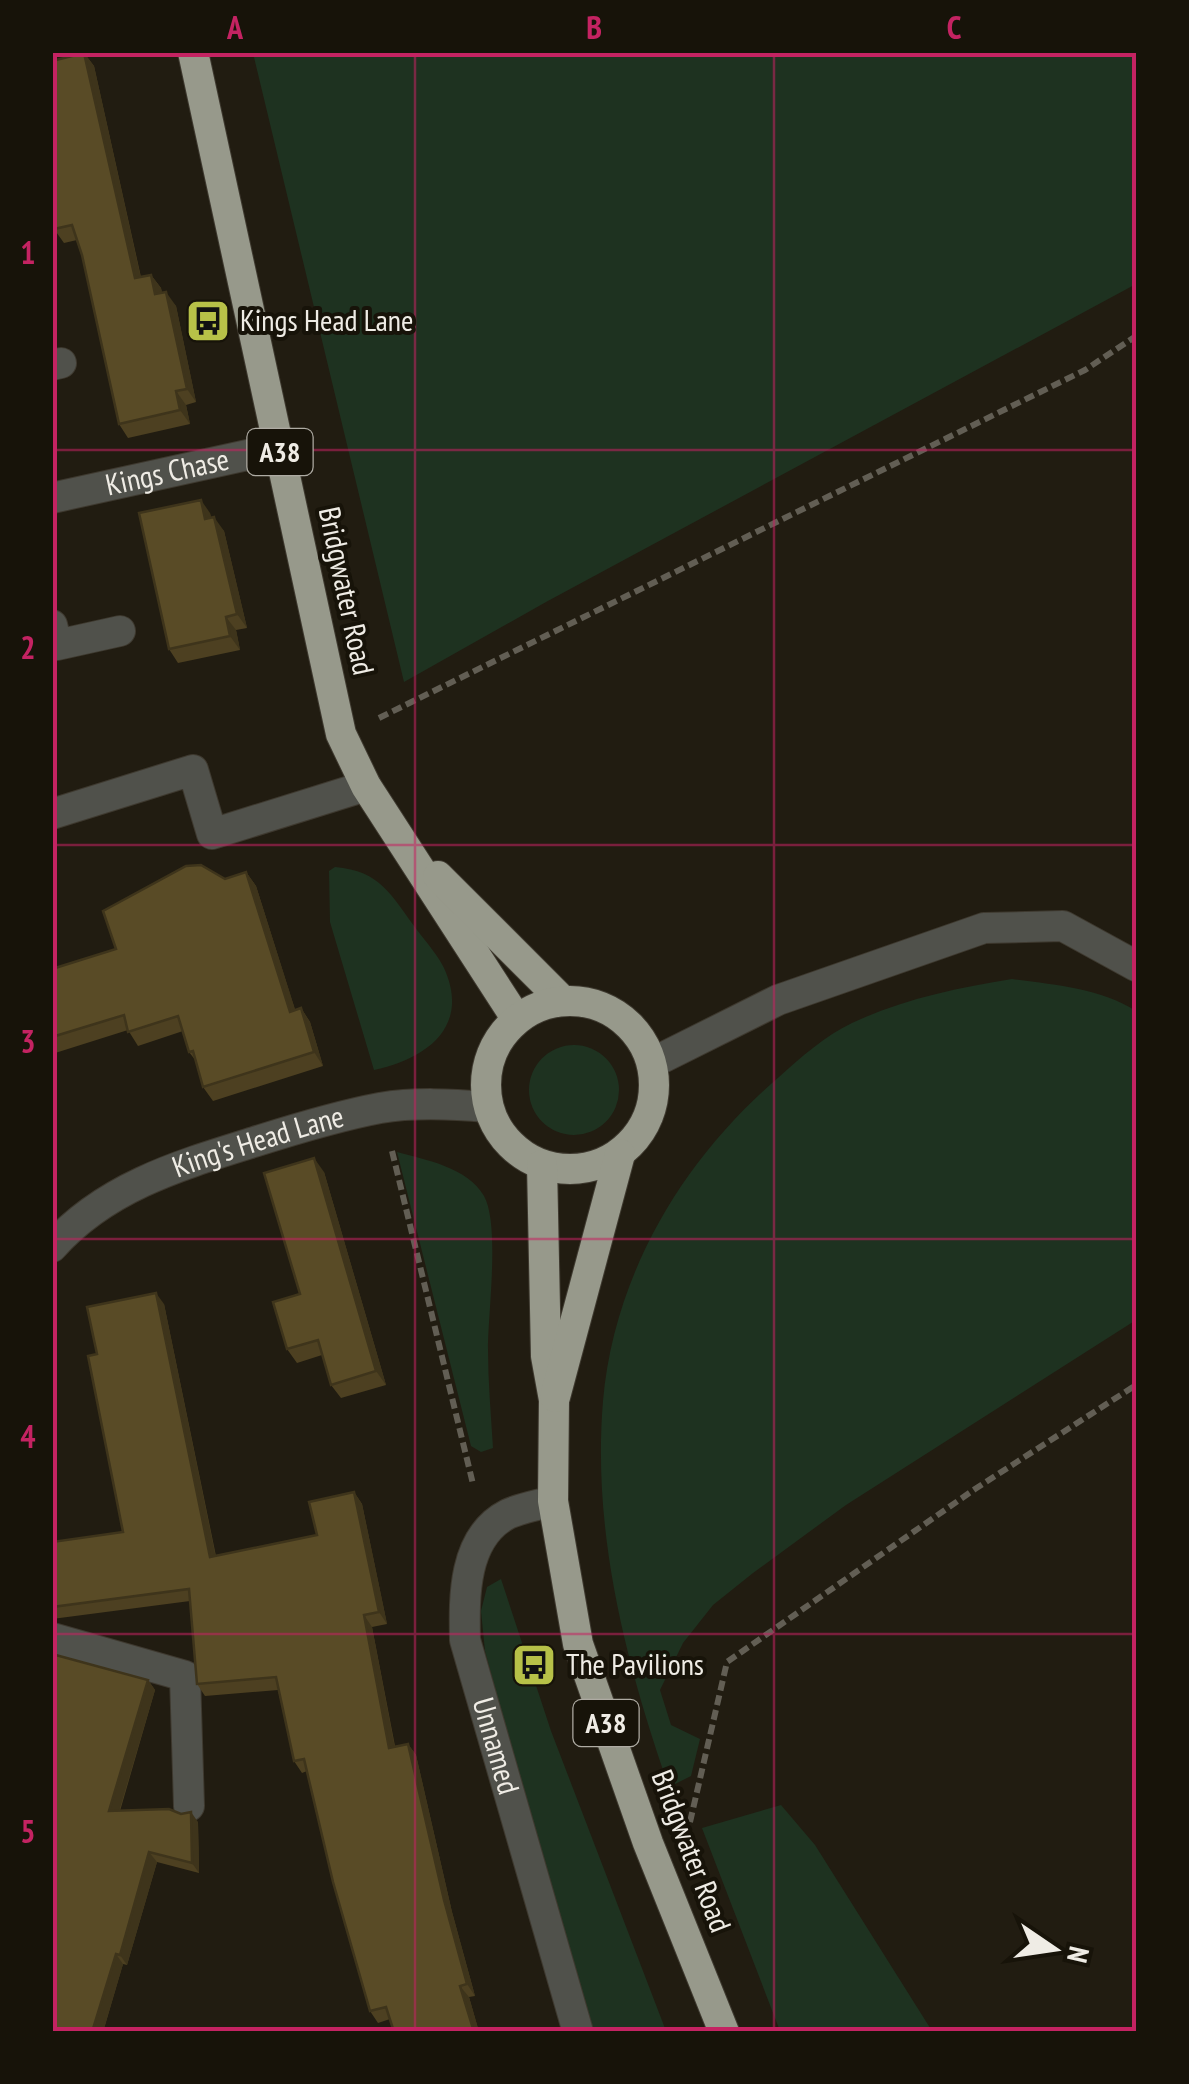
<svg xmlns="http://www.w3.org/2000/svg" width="1189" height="2084" viewBox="0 0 1189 2084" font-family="'PT Sans Narrow',sans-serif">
<rect width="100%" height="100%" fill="#211c11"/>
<g fill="#1e3220">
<polygon points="253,53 1136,53 1136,284 546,602 404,682"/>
<path d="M335,867C381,871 391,895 417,930C426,942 437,954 444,968C471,1027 426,1059 374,1070L330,922L329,871Z"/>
<path d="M1012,979C1055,985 1100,988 1136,1011V1320L846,1505L753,1573L713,1605L683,1643L660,1690L671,1725L700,1739L691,1776L669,1787C626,1664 592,1533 603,1401C614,1274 683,1159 779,1077C801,1057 825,1036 852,1023C903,999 957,988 1012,979Z"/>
<circle cx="574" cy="1090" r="45"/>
<path d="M397,1152C426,1160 467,1167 484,1196C500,1225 488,1313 488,1349C488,1382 491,1415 493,1448L481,1452L471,1446Z"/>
<polygon points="501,1579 551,1731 666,2031 592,2031 568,1959 485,1651 481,1611 487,1587"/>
<polygon points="781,1805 815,1845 932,2031 780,2031 702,1828"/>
</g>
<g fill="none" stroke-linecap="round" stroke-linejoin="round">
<defs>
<g id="minor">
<polyline points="52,365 61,363"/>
<path id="s1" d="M52,498L279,448"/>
<polyline points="52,625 57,645 120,631"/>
<polyline points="52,814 193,770 212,834 366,786"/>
<polyline points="652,1063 778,1000 984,928 1063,926 1136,966"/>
<path id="s2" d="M52,1247C105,1187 180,1165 254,1142C295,1129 337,1116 380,1108C415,1102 452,1104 487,1107"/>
<path id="s3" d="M553,1501C539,1505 521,1508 508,1514C463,1537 464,1597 465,1640L578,2032"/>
<polyline points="52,1638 185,1676 189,1806"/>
</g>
<g id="highway">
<polyline points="193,52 341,734 366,786 516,1018"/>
<polyline points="438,876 562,1000"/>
<circle cx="570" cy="1085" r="84"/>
<polyline points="542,1165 546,1356 554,1400 553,1501 578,1644 648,1843 724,2032"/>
<polyline points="555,1397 620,1154"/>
</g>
</defs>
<use href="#minor" stroke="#3e392f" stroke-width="32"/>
<use href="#highway" stroke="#3e392f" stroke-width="32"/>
<g stroke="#625e54" stroke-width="6" stroke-dasharray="10 5" stroke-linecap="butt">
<polyline points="379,718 1085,370 1136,336"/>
<polyline points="392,1151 473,1484"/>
<polyline points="690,1822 727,1662 975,1489 1136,1385"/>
</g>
<use href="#minor" stroke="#50514b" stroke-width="30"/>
<use href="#highway" stroke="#97998b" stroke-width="30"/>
</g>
<g fill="#4d4021">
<polygon points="84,53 94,66 141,277 151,275 161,288 162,293 176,306 196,402 186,405 190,424 128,438 119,424 82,255 77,240 64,243 54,229"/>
<polygon points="210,513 211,518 224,531 247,628 236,630 240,650 178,663 169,649"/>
<polygon points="246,872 256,886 295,1010 301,1008 310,1022 323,1066 213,1101 203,1087 196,1061 189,1052 183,1031 138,1046 128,1030 52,1054 52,969 116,949 225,879"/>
<polygon points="324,1172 386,1385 341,1398 331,1385 322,1355 297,1363 287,1349 300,1294"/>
<polygon points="164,1304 216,1556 317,1535 354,1492 362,1504 387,1624 372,1627 395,1746 408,1744 416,1755 452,1912 475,1996 469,1997 479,2032 394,2032 390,2019 378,2023 370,2011 307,1771 302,1773 294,1761 278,1690 205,1696 197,1684 190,1601 52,1619 52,1542 123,1532 97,1354"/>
<polygon points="148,1680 155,1690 120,1811 198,1822 199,1873 157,1862 127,1965 123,1964 103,2032 52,2032"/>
</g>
<g fill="#3e341b">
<polygon points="84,53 94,66 144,292 135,278"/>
<polygon points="151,275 161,288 165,308 155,294"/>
<polygon points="166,292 176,306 196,402 187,389"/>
<polygon points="176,391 186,405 190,424 180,410"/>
<polygon points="201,500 210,513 214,533 205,519"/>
<polygon points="214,517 224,531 247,628 237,614"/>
<polygon points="226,617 236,630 240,650 230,636"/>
<polygon points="246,872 256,886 300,1025 290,1012"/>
<polygon points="301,1008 310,1022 323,1066 314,1052"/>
<polygon points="314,1158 324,1172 386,1385 376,1371"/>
<polygon points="156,1293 164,1304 218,1568 210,1557"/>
<polygon points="354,1492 362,1504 387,1624 379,1612"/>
<polygon points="364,1615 372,1627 397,1759 389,1748"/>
<polygon points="148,1680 155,1690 116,1822 109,1811"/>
<polygon points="408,1744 416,1755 452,1912 475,1996 467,1984 444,1900"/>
<polygon points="191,1812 198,1822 199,1873 192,1863"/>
<polygon points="149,1852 157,1862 127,1965 120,1955"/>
<polygon points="116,1954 123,1964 103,2032 92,2032"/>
<polygon points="460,1986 469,1997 479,2032 474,2032"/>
</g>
<g fill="#594b26" stroke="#3e341b" stroke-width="2.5">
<polygon points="84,53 135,278 151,275 155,294 166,292 187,389 176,391 180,410 119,424 82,255 72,225 54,229 52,222 52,61"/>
<polygon points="201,500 205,519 214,517 237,614 226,617 230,636 169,649 139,513"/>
<polygon points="201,865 225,879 246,872 290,1012 301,1008 314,1052 203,1087 193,1051 189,1052 178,1016 128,1032 124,1015 52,1037 52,969 116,949 103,911 186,866"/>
<polygon points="314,1158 376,1371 331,1385 318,1340 287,1349 273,1302 300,1294 264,1173"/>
<polygon points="156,1293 210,1557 317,1535 309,1502 354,1492 379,1612 364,1615 389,1748 408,1744 444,1900 467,1984 460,1986 474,2032 394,2032 386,2007 370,2011 333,1882 304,1759 294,1761 276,1677 197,1684 189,1589 52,1607 52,1542 123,1532 88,1356 97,1354 87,1307"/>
<polygon points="52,1654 148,1680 109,1811 169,1809 181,1814 191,1812 192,1863 149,1852 120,1955 116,1954 92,2032 52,2032"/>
</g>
<path fill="none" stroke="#c42362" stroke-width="2.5" stroke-opacity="0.55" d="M415,52V2032M774,52V2032M52,450H1136M52,845H1136M52,1239H1136M52,1634H1136"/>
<defs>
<symbol id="bus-square" viewBox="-11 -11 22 22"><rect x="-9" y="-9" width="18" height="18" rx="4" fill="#b7c148" stroke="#171309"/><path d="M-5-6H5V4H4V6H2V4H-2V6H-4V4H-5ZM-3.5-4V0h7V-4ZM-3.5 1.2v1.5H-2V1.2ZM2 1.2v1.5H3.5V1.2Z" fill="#111"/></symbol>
</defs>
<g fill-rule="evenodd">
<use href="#bus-square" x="183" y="296" width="50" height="50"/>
<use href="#bus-square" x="509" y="1640" width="50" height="50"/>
</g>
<g text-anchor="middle" stroke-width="8" stroke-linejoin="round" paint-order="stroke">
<g fill="#171309" stroke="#aeaba3" stroke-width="2.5">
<rect x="247.5" y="429" width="65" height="46" rx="8"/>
<rect x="573.5" y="1700" width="65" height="46" rx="8"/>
</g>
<g font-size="28" font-weight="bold" fill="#efece5">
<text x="280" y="462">A38</text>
<text x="606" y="1733">A38</text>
</g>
<g font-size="30" fill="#efece5" stroke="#171309" text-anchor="start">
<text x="240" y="331">Kings Head Lane</text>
<text x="566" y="1675">The Pavilions</text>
</g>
<g font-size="30" fill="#efece5" stroke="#171309">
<text dy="10" stroke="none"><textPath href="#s1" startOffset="118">Kings Chase</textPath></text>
<text transform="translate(346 591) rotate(78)" y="10">Bridgwater Road</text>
<text dy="10" stroke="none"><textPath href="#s2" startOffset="235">King's Head Lane</textPath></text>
<text dy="10" stroke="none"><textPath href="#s3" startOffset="298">Unnamed</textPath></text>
<text transform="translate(691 1851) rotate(69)" y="10">Bridgwater Road</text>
</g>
</g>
<rect width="1189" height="2084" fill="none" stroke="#171309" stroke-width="110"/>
<g transform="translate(1054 1949) rotate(103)" stroke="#171309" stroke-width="8" paint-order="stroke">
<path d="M0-8L18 38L0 25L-18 38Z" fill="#efece5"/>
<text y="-15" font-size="28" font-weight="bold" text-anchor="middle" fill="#efece5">N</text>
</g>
<rect x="55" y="55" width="1079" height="1974" fill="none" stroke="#c42362" stroke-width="4"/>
<g font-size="32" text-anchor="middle" font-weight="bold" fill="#c42362">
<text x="235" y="39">A</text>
<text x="594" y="39">B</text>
<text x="954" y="39">C</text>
<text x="28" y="264">1</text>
<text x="28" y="659">2</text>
<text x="28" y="1053">3</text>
<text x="28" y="1448">4</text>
<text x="28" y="1843">5</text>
</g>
</svg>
